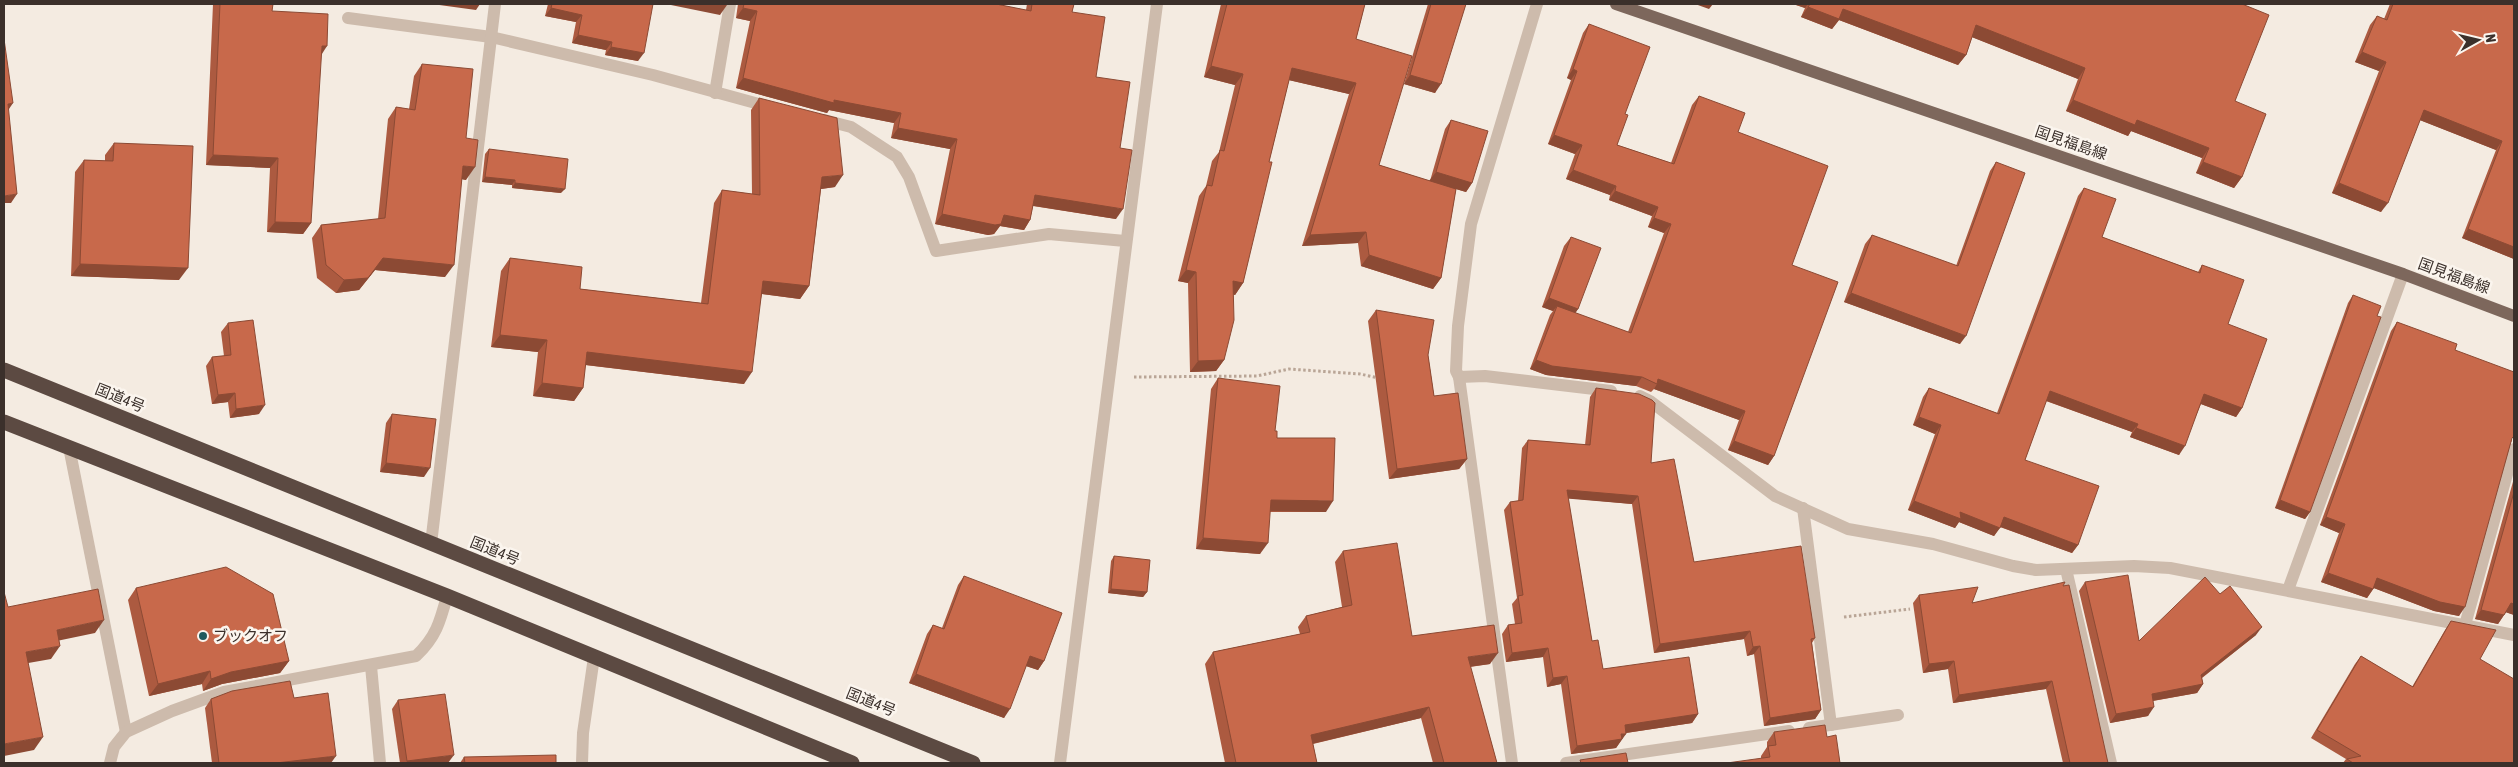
<svg xmlns="http://www.w3.org/2000/svg" width="2518" height="767" viewBox="0 0 2518 767" font-family="'Asap Condensed','Noto Sans JP',sans-serif">
<rect width="100%" height="100%" fill="#f4ebe1"/>
<g fill="none" stroke-linecap="round" stroke-linejoin="round">
<g stroke="#b9a596" stroke-width="3" stroke-dasharray="2.5 2.5" stroke-linecap="butt">
<polyline points="1134,377 1257,376 1289,369 1360,374 1379,378"/>
<polyline points="1844,617 1910,609"/>
</g>
<g stroke="#cdbbac" stroke-width="12">
<polyline points="348,18 491,37 653,75 770,107"/>
<polyline points="715,93 730,4"/>
<polyline points="824,120 851,127 897,157 909,177 936,251 1049,234 1125,241"/>
<polyline points="1459,377 1485,376 1611,391"/>
<polyline points="1640,396 1650,401 1775,496 1848,529 1933,544 2013,566 2036,570 2134,566 2170,568 2514,635"/>
<polyline points="69,447 126,732"/>
<polyline points="1803,508 1831,725"/>
<polyline points="431,544 495,4"/>
<polyline points="2066,569 2111,763"/>
<polyline points="2288,590 2403,274"/>
<polyline points="2465,625 2514,449"/>
<polyline points="371,666 380,763"/>
<polyline points="1809,728 1898,715"/>
<path d="M110,763L114,747L126,732L172,711L224,692L416,656C436,637 440,622 447,596"/>
<polyline points="582,763 583,733 594,657"/>
<polyline points="1060,763 1157,4"/>
<polyline points="1512,763 1459,377 1456,371 1458,326 1471,224 1537,4"/>
<polyline points="1566,763 1789,731"/>
</g>
<polyline stroke="#7d675c" stroke-width="12" points="1616,4 2403,274 2514,316"/>
<g stroke="#5c4a42" stroke-width="15">
<polyline points="4,370 973,763"/>
<polyline points="4,422 447,596 852,763"/>
</g>
</g>
<g fill="#ac5a40">
<polygon points="213,4 273,4 272,11 311,223 303,234 267,232 270,168 206,165"/>
<polygon points="548,4 653,4 638,61 605,55 606,50 572,43 576,22 545,16"/>
<polygon points="738,4 996,4 1026,10 1027,4 1074,4 1072,12 1096,77 1120,148 1116,219 1033,206 1030,220 1024,230 1000,226 994,234 988,235 935,224 950,149 891,138 894,123 829,110 827,113 736,88 750,21 736,18"/>
<polygon points="1221,4 1365,4 1356,39 1379,165 1430,181 1445,129 1451,120 1472,183 1466,192 1456,189 1441,278 1433,289 1361,266 1358,243 1302,246 1349,94 1289,80 1269,162 1243,283 1235,295 1233,294 1224,360 1216,371 1190,372 1188,283 1178,281 1199,196 1206,186 1212,161 1219,152 1235,85 1204,77"/>
<polygon points="1428,4 1466,4 1435,93 1404,84"/>
<polygon points="1793,4 2242,4 2235,101 2242,177 2234,188 2196,173 2202,158 2131,131 2128,136 2066,111 2078,79 1972,37 1966,55 1958,65 1839,20 1832,29 1801,17 1805,8"/>
<polygon points="2390,4 2514,4 2514,259 2462,238 2496,150 2420,120 2381,212 2332,193 2379,71 2355,62 2370,25 2377,16 2384,19"/>
<polygon points="1589,24 1625,114 1617,145 1671,163 1692,105 1699,96 1738,132 1792,265 1774,456 1768,465 1728,450 1739,420 1654,389 1651,392 1636,386 1546,375 1530,369 1550,315 1553,311 1542,307 1564,246 1571,237 1578,309 1575,313 1628,332 1664,233 1648,227 1652,216 1609,200 1610,195 1566,179 1575,154 1548,144 1571,80 1567,78 1583,33"/>
<polygon points="422,64 466,138 466,180 462,179 445,277 375,270 359,290 336,293 317,278 312,238 321,225 378,219 388,119 396,107 409,109 414,76"/>
<polygon points="759,98 835,187 821,189 809,286 800,299 762,294 744,384 585,365 583,388 574,401 533,396 538,352 491,347 501,271 510,258 580,289 701,303 714,203 722,190 752,194 751,110"/>
<polygon points="114,143 179,280 71,276 75,172 84,160 105,161 105,155"/>
<polygon points="489,149 561,193 512,188 512,185 482,182 485,154"/>
<polygon points="1996,162 1960,344 1844,302 1865,244 1872,235 1956,266 1990,171"/>
<polygon points="2084,188 2102,237 2198,272 2202,265 2228,324 2242,408 2236,417 2201,404 2179,455 2130,437 2132,432 2046,401 2025,460 2078,545 2072,553 2000,527 1994,536 1959,522 1955,528 1908,510 1935,434 1913,425 1923,397 1929,388 1997,413 2078,196"/>
<polygon points="2353,295 2310,512 2305,519 2275,508 2348,303"/>
<polygon points="1376,310 1428,355 1434,396 1467,459 1459,469 1389,479 1368,321"/>
<polygon points="2397,322 2455,350 2512,441 2511,442 2459,616 2434,611 2374,588 2367,598 2321,582 2339,533 2320,525 2391,331"/>
<polygon points="228,323 259,414 230,418 228,402 212,404 206,366 212,357 224,356 221,332"/>
<polygon points="1218,378 1275,431 1277,438 1326,512 1270,512 1260,554 1196,549 1211,389"/>
<polygon points="1596,388 1651,463 1694,562 1815,638 1812,643 1821,710 1815,719 1764,726 1754,654 1747,656 1744,639 1654,653 1632,504 1568,498 1592,641 1603,669 1698,714 1692,723 1626,733 1616,748 1571,754 1561,684 1547,687 1543,657 1506,662 1502,634 1508,625 1515,624 1512,604 1517,598 1504,510 1510,502 1518,501 1522,448 1528,440 1585,445 1590,397"/>
<polygon points="392,414 424,477 380,472 386,423"/>
<polygon points="2514,478 2514,615 2506,612 2498,624 2475,619"/>
<polygon points="1343,551 1412,636 1490,664 1470,667 1497,763 1433,763 1421,718 1313,744 1317,763 1225,763 1205,664 1213,652 1300,634 1298,627 1306,616 1342,607 1335,562"/>
<polygon points="1114,556 1147,592 1143,597 1108,593 1111,561"/>
<polygon points="964,576 1044,661 1038,670 1026,666 1004,718 909,683 927,634 933,625 942,628 958,585"/>
<polygon points="2085,582 2139,641 2256,635 2202,678 2203,684 2197,693 2153,701 2148,716 2110,723 2079,591"/>
<polygon points="2063,586 2108,763 2063,763 2046,689 1953,703 1948,669 1923,673 1913,603 1919,595 1972,603"/>
<polygon points="136,588 289,661 280,673 222,684 203,691 202,684 149,696 128,600"/>
<polygon points="2451,621 2480,659 2514,763 2343,763 2346,759 2311,738 2355,664 2361,656 2412,687 2445,630"/>
<polygon points="294,698 331,763 212,763 205,708 211,699"/>
<polygon points="398,700 448,763 400,763 392,709"/>
<polygon points="1774,732 1827,737 1840,763 1761,758 1761,756 1767,747 1767,742"/>
<polygon points="464,757 556,763 460,763"/>
</g>
<g fill="#8c4a34">
<polygon points="432,4 480,4 476,10"/>
<polygon points="666,4 722,4 727,5 720,15"/>
<polygon points="1695,4 1713,4 1709,9"/>
<polygon points="1793,4 1808,4 1805,8"/>
<polygon points="1808,7 1843,9 1966,55 1958,65 1839,20 1832,29 1801,17"/>
<polygon points="551,8 582,15 576,22 545,16"/>
<polygon points="743,8 757,11 750,21 736,18"/>
<polygon points="1976,25 2085,68 2078,79 1969,36"/>
<polygon points="578,35 612,42 606,50 572,43"/>
<polygon points="322,46 327,46 320,57"/>
<polygon points="611,47 644,53 638,61 605,55"/>
<polygon points="2362,52 2386,62 2379,71 2355,62"/>
<polygon points="1211,66 1243,74 1235,85 1204,77"/>
<polygon points="1292,68 1356,83 1349,94 1284,79"/>
<polygon points="1573,69 1577,71 1571,80 1567,78"/>
<polygon points="1410,75 1441,84 1435,93 1404,84"/>
<polygon points="743,78 901,113 894,123 829,110 827,113 736,88"/>
<polygon points="2073,100 2137,120 2209,148 2202,158 2131,131 2128,136 2066,111"/>
<polygon points="13,103 7,112 8,104"/>
<polygon points="2424,110 2502,141 2496,150 2417,119"/>
<polygon points="898,128 957,139 950,149 891,138"/>
<polygon points="1554,135 1582,145 1575,154 1548,144"/>
<polygon points="213,155 278,158 270,168 206,165"/>
<polygon points="2203,162 2242,177 2234,188 2196,173"/>
<polygon points="463,166 475,167 466,180 455,178"/>
<polygon points="1573,170 1616,186 1610,195 1566,179"/>
<polygon points="1436,172 1472,183 1466,192 1429,181"/>
<polygon points="843,175 835,187 814,190 822,177"/>
<polygon points="485,177 515,180 512,185 482,182"/>
<polygon points="515,183 565,189 561,193 512,188"/>
<polygon points="2339,183 2388,203 2381,212 2332,193"/>
<polygon points="1615,191 1658,207 1652,216 1609,200"/>
<polygon points="17,194 11,203 4,203 4,196"/>
<polygon points="1035,195 1123,209 1116,219 1028,205"/>
<polygon points="942,214 1004,215 1030,220 1024,230 1000,226 994,234 988,235 935,224"/>
<polygon points="1654,218 1671,224 1664,233 1648,227"/>
<polygon points="275,222 311,223 303,234 267,232"/>
<polygon points="2468,229 2514,247 2514,259 2462,238"/>
<polygon points="1366,232 1358,243 1302,246 1310,235"/>
<polygon points="1369,255 1441,278 1433,289 1361,266"/>
<polygon points="383,258 454,265 445,277 375,270 359,290 336,293 344,280"/>
<polygon points="80,264 188,268 179,280 71,276"/>
<polygon points="1186,270 1196,272 1188,283 1178,281"/>
<polygon points="763,281 809,286 800,299 754,293"/>
<polygon points="1233,281 1243,283 1235,295 1225,292"/>
<polygon points="1851,293 1966,336 1960,344 1844,302"/>
<polygon points="1549,298 1578,309 1572,318 1557,306 1553,311 1542,307"/>
<polygon points="500,335 547,340 538,352 491,347"/>
<polygon points="587,352 752,372 744,384 578,364"/>
<polygon points="1224,360 1216,371 1190,372 1198,361"/>
<polygon points="1536,360 1642,377 1636,386 1546,375 1530,369"/>
<polygon points="1658,379 1745,411 1739,420 1654,389 1657,384"/>
<polygon points="542,383 583,388 574,401 533,396"/>
<polygon points="2050,391 2138,424 2132,432 2044,400"/>
<polygon points="235,393 228,402 212,404 218,395"/>
<polygon points="2204,394 2242,408 2236,417 2198,403"/>
<polygon points="265,405 259,414 230,418 236,409"/>
<polygon points="1919,417 1941,425 1935,434 1913,425"/>
<polygon points="2136,428 2185,446 2179,455 2130,437"/>
<polygon points="1734,441 1774,456 1768,465 1728,450"/>
<polygon points="1467,459 1459,469 1389,479 1397,469"/>
<polygon points="386,463 430,468 424,477 380,472"/>
<polygon points="1567,490 1638,496 1632,504 1561,498"/>
<polygon points="1271,500 1333,501 1326,512 1264,511"/>
<polygon points="2280,500 2310,512 2305,519 2275,508"/>
<polygon points="1914,501 1960,512 2000,528 1994,536 1959,522 1955,528 1908,510"/>
<polygon points="2004,517 2078,545 2072,553 1998,526"/>
<polygon points="2326,517 2345,524 2339,533 2320,525"/>
<polygon points="1203,538 1268,543 1260,554 1196,549"/>
<polygon points="2328,573 2373,589 2367,598 2321,582"/>
<polygon points="2377,578 2465,607 2459,616 2434,611 2371,587"/>
<polygon points="1111,589 1147,592 1143,597 1108,593"/>
<polygon points="2511,603 2514,604 2514,615 2505,612"/>
<polygon points="2481,610 2504,615 2498,624 2475,619"/>
<polygon points="104,620 95,633 47,643 57,630"/>
<polygon points="2262,627 2256,635 2195,683 2201,675"/>
<polygon points="1750,631 1744,639 1654,653 1660,644"/>
<polygon points="60,646 51,659 17,665 26,652"/>
<polygon points="1760,646 1754,654 1747,656 1753,647"/>
<polygon points="1548,648 1543,657 1506,662 1512,653"/>
<polygon points="1498,653 1490,664 1460,668 1468,657"/>
<polygon points="1030,656 1044,661 1038,670 1023,665"/>
<polygon points="289,661 280,673 222,684 203,691 211,679 231,672"/>
<polygon points="1954,661 1948,669 1923,673 1929,664"/>
<polygon points="210,671 202,684 149,696 158,684"/>
<polygon points="916,674 1010,709 1004,718 909,683"/>
<polygon points="1567,676 1561,684 1547,687 1553,678"/>
<polygon points="2052,681 2046,689 1953,703 1959,695"/>
<polygon points="2203,684 2197,693 2146,702 2152,694"/>
<polygon points="1429,707 1421,718 1303,746 1311,735"/>
<polygon points="2154,707 2148,716 2110,723 2116,714"/>
<polygon points="1821,710 1815,719 1764,726 1770,718"/>
<polygon points="1698,714 1692,723 1619,734 1625,725"/>
<polygon points="1621,734 1626,734 1616,748 1571,754 1577,746"/>
<polygon points="43,737 34,750 4,756 4,744"/>
<polygon points="454,755 448,763 406,763 407,761"/>
<polygon points="336,756 331,763 276,763"/>
</g>
<g fill="#c8694b" stroke="#8c4a34">
<polygon points="220,4 273,4 272,11 328,14 327,46 322,46 311,223 275,222 278,158 213,155"/>
<polygon points="552,4 653,4 644,53 611,47 612,42 578,35 582,15 551,8"/>
<polygon points="744,4 996,4 1031,11 1032,4 1074,4 1072,12 1105,17 1096,77 1130,82 1120,148 1132,150 1123,209 1035,195 1030,220 1004,215 1001,224 995,225 942,214 957,139 898,128 901,113 834,100 834,103 743,78 757,11 743,8"/>
<polygon points="1227,4 1365,4 1356,39 1412,56 1379,165 1456,189 1441,278 1369,255 1366,232 1310,235 1356,83 1292,68 1269,162 1272,162 1243,283 1233,281 1234,320 1224,360 1198,361 1196,272 1186,270 1207,185 1212,186 1220,150 1224,151 1243,74 1211,66"/>
<polygon points="1431,4 1466,4 1441,84 1410,75"/>
<polygon points="1810,4 2242,4 2269,15 2235,101 2266,114 2242,177 2203,162 2209,148 2137,120 2135,125 2073,100 2085,68 1976,25 1966,55 1843,9 1839,19 1808,7"/>
<polygon points="2393,4 2514,4 2514,247 2468,229 2502,141 2424,110 2388,203 2339,183 2386,62 2362,52 2377,16 2387,20"/>
<polygon points="1589,24 1650,47 1625,114 1628,115 1617,145 1674,164 1699,96 1745,113 1738,132 1828,166 1792,265 1838,282 1774,456 1734,441 1745,411 1658,379 1657,384 1642,377 1552,366 1536,360 1557,306 1631,333 1671,224 1654,218 1658,207 1615,191 1616,186 1573,170 1582,145 1554,135 1577,71 1573,69"/>
<polygon points="4,39 13,103 8,104 17,194 4,196"/>
<polygon points="422,64 473,69 466,138 478,140 475,167 463,166 454,265 383,258 368,278 344,280 326,265 321,225 385,218 396,107 415,110"/>
<polygon points="759,98 837,118 843,175 822,177 809,286 763,281 752,372 587,352 583,388 542,383 547,340 500,335 510,258 582,267 580,289 708,304 722,190 760,195"/>
<polygon points="1451,120 1488,131 1472,183 1436,172"/>
<polygon points="114,143 193,146 188,268 80,264 84,160 113,161"/>
<polygon points="489,149 568,159 565,189 515,183 515,180 485,177"/>
<polygon points="1996,162 2025,173 1966,336 1851,293 1872,235 1958,266"/>
<polygon points="2084,188 2116,199 2102,237 2200,273 2202,265 2244,280 2228,324 2267,339 2242,408 2204,394 2185,446 2136,428 2138,424 2050,391 2025,460 2099,486 2078,545 2004,517 2000,528 1960,512 1961,519 1914,501 1941,425 1919,417 1929,388 1999,414"/>
<polygon points="1571,237 1601,248 1578,309 1549,298"/>
<polygon points="2353,295 2381,306 2377,316 2381,317 2310,512 2280,500"/>
<polygon points="1376,310 1434,320 1428,355 1434,396 1458,393 1467,459 1397,469"/>
<polygon points="253,320 265,405 236,409 235,393 218,395 212,357 231,355 228,323"/>
<polygon points="2397,322 2457,344 2455,350 2514,372 2514,436 2512,438 2465,607 2440,602 2377,578 2373,589 2328,573 2345,524 2326,517"/>
<polygon points="1218,378 1280,386 1275,431 1277,431 1277,438 1335,438 1333,501 1271,500 1268,543 1203,538"/>
<polygon points="1596,388 1639,394 1652,400 1655,403 1651,463 1674,459 1694,562 1801,546 1815,638 1811,639 1821,710 1770,718 1760,646 1753,647 1750,631 1660,644 1638,496 1567,490 1592,641 1598,640 1603,669 1689,657 1698,714 1625,725 1626,734 1621,734 1622,739 1577,746 1567,676 1553,678 1548,648 1512,653 1508,625 1522,623 1518,596 1523,595 1510,502 1523,500 1528,440 1590,445"/>
<polygon points="392,414 436,419 430,468 386,463"/>
<polygon points="2514,492 2514,604 2511,603 2504,615 2481,610"/>
<polygon points="1397,543 1412,636 1494,625 1498,653 1468,657 1497,763 1444,763 1429,707 1311,735 1317,763 1236,763 1213,652 1310,632 1306,616 1352,605 1343,551"/>
<polygon points="1114,556 1150,560 1147,592 1111,589"/>
<polygon points="226,567 273,594 289,661 231,672 211,679 210,671 158,684 136,588"/>
<polygon points="2128,575 2139,641 2205,577 2220,594 2230,586 2262,627 2201,675 2203,684 2152,694 2154,707 2116,714 2085,582"/>
<polygon points="964,576 1062,613 1044,661 1030,656 1010,709 916,674 933,625 944,629"/>
<polygon points="2065,582 2063,586 2069,585 2108,763 2070,763 2052,681 1959,695 1954,661 1929,664 1919,595 1978,587 1972,603"/>
<polygon points="98,589 104,620 57,630 60,646 26,652 43,737 4,744 4,592 8,607"/>
<polygon points="2451,621 2496,630 2480,659 2514,679 2514,763 2353,763 2347,759 2361,756 2317,730 2361,656 2413,687"/>
<polygon points="290,681 294,698 328,693 336,756 276,763 219,763 211,699 232,691"/>
<polygon points="445,694 454,755 407,761 398,700"/>
<polygon points="1825,725 1827,737 1836,735 1840,763 1727,763 1770,757 1768,746 1776,745 1774,732"/>
<polygon points="1626,753 1628,763 1581,763 1580,760"/>
<polygon points="556,755 556,763 465,763 464,757"/>
</g>
<circle fill="#1f5a5e" stroke="#fbf5ee" stroke-width="2" cx="203" cy="636" r="5"/>
<g text-anchor="middle" stroke-width="5" stroke-linejoin="round" paint-order="stroke">
<g font-size="15" fill="#3b302b" stroke="#fbf5ee">
<text transform="translate(2071 143) rotate(19)" y="5">国見福島線</text>
<text transform="translate(2454 276) rotate(20)" y="5">国見福島線</text>
<text transform="translate(120 398) rotate(22)" y="5">国道4号</text>
<text transform="translate(495 551) rotate(22)" y="5">国道4号</text>
<text transform="translate(871 702) rotate(22)" y="5">国道4号</text>
</g>
<g font-size="15" fill="#3b302b" stroke="#fbf5ee" text-anchor="start">
<text x="213" y="641">ブックオフ</text>
</g>
</g>
<rect width="2518" height="767" fill="none" stroke="#3b302b" stroke-width="10"/>
<g transform="translate(2478 40) rotate(82)" stroke="#fbf5ee" stroke-width="4" paint-order="stroke">
<path d="M0-4L9 19L0 12L-9 19Z" fill="#3b302b"/>
<text y="-8" font-size="14" font-weight="bold" text-anchor="middle" fill="#3b302b">N</text>
</g>
</svg>
